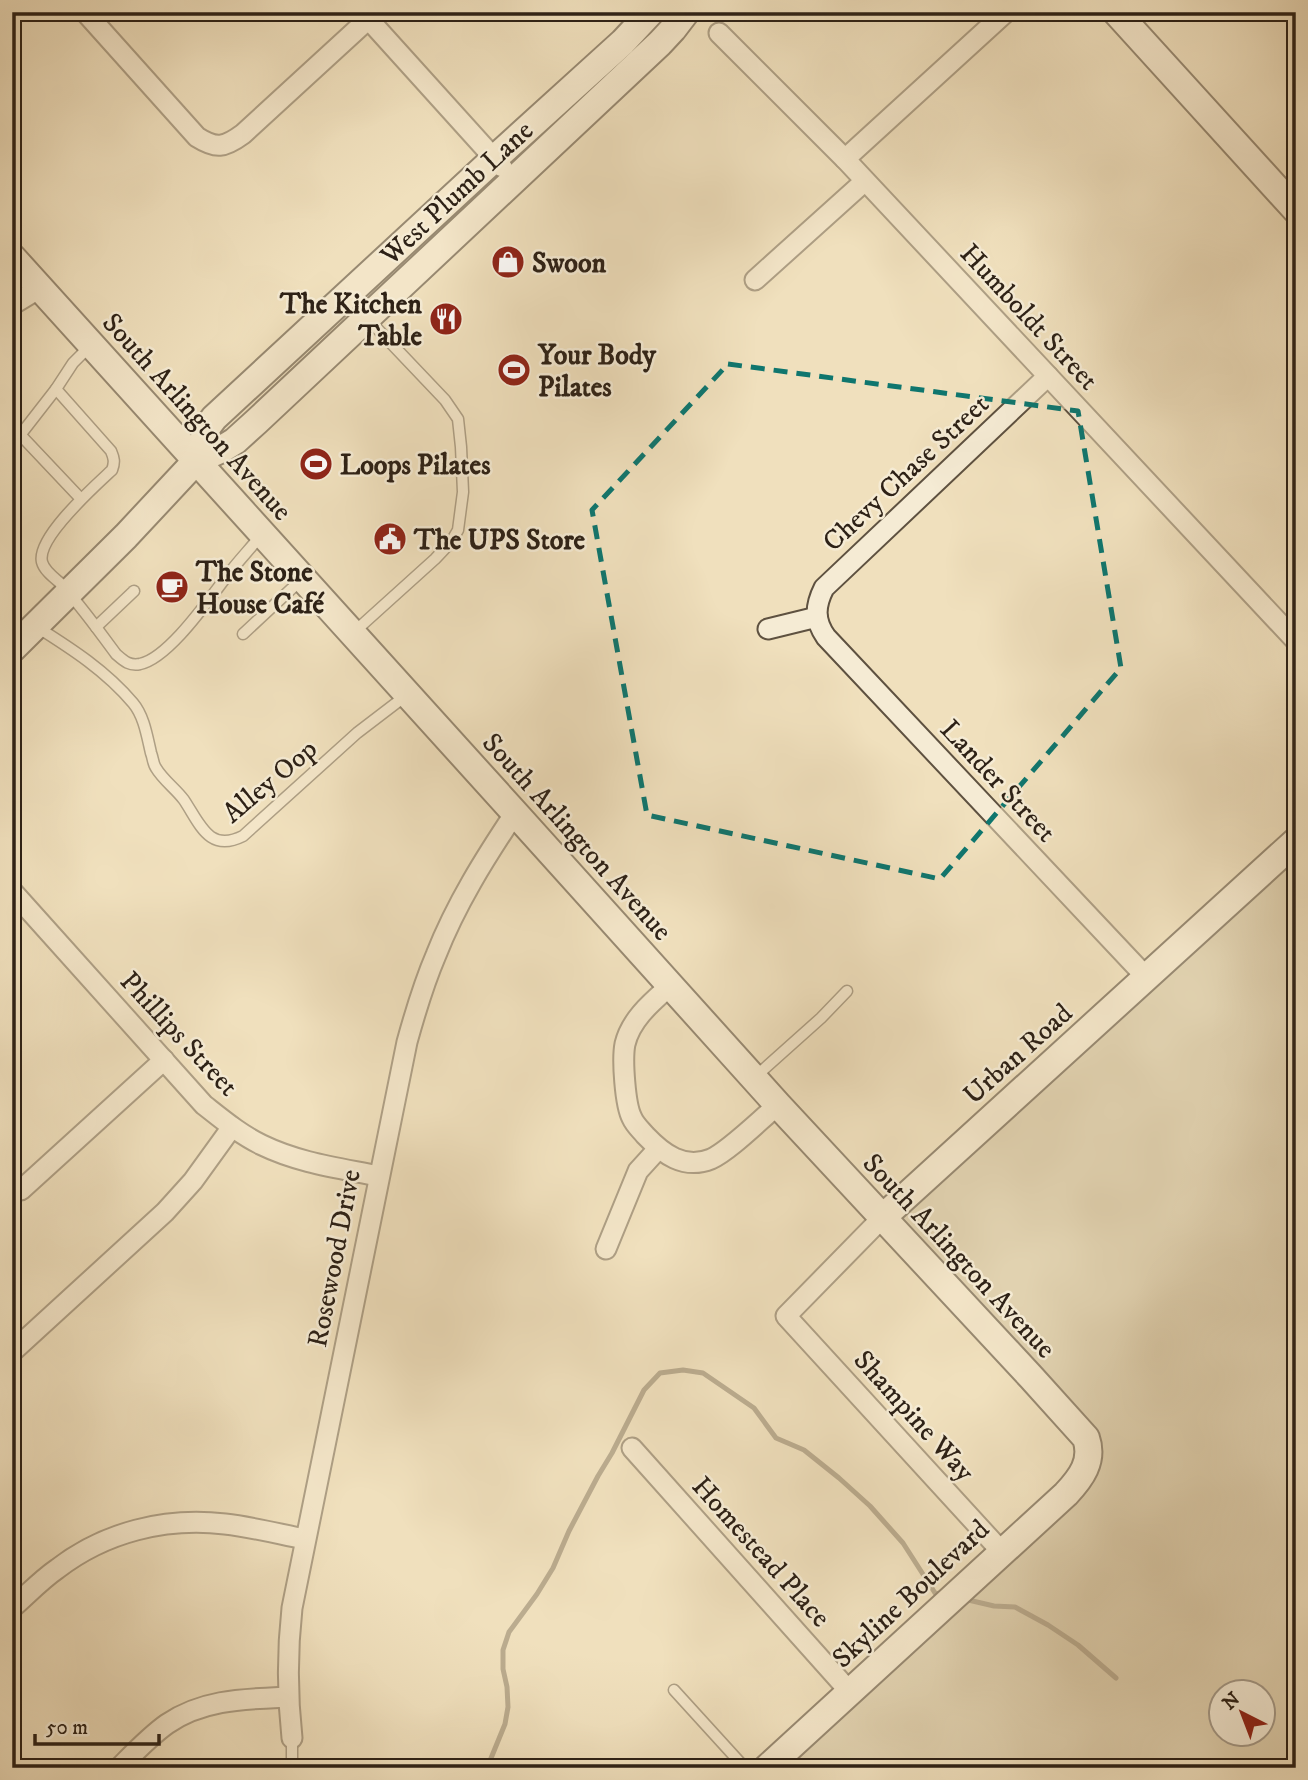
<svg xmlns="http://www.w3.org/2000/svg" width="1308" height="1780" viewBox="0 0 1308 1780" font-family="'IM FELL DW Pica',serif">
<rect width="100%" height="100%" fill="#f0e0bd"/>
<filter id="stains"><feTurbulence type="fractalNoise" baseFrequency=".00286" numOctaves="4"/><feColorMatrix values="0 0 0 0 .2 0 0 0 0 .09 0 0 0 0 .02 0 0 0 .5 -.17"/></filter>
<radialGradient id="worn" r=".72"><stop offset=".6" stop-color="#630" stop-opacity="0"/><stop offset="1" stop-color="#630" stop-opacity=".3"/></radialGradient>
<path fill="#cfc0a1" stroke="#7e705c" stroke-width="2" fill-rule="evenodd" d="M1296,853V1768H779L1095,1456L896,1217ZM1220,1692H1262V1734H1220Z"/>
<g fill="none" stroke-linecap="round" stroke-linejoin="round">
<g stroke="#7a6d58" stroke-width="5">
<polyline points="964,1599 994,1606 1015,1607 1048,1625 1078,1645 1116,1678"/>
<polyline points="487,1768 505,1724 508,1707 507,1687 503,1669 503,1650 509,1632 537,1594 553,1568 569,1531 598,1476 612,1453 644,1390 660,1373 683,1370 703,1373 754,1408 776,1438 804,1450 839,1478 870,1506 903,1543 935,1593 944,1595"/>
</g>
<defs>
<g id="lane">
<path d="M91,345L73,363L56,389L111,451C114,458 115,462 112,470C95,486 36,538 42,562C44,570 53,577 59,582C80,604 98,630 116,654C124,661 129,666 140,664C169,658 209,599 227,576C238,561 251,548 262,534"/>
<polyline points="12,426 81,499"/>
<polyline points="21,434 56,389"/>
<path d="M37,627C72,649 106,671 133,703C144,716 147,736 151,753C153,758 153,764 156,768C163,780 176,789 184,800C200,824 209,853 243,836L357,733L408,694"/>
<polyline points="96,627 134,591"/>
<polyline points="353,633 435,559 451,542 458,530 463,492 461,447 458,419 445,400 368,319"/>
<polyline points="243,634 302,579"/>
<polyline points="754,1078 821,1018 847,991"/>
<polyline points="674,1690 745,1768"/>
<polyline points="292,1738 292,1768"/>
</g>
<g id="street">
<path d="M85,12L197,137C216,149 224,148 243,134L376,12"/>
<polyline points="362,12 502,167"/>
<polyline points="719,33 845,159 1296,641"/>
<polyline points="845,159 1006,12"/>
<polyline points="755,280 865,181"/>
<polyline points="12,305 40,288"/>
<path d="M1048,376L824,588C815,606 814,620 826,637L1147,978"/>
<polyline points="768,629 817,617"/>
<path d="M12,891L204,1105C223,1120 241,1135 262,1145C299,1163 339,1168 378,1176"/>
<path d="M670,986C652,1002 631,1019 625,1044C622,1059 625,1105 632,1118C635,1125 641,1130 645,1135C663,1154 684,1170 711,1159C729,1151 761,1119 778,1105"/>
<polyline points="12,1181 21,1190 164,1060"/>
<polyline points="882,1218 786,1316 1002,1552"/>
<polyline points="606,1249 638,1171 658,1149"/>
<polyline points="12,1352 165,1212 193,1181 232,1127"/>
<polyline points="632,1448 850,1692"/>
<path d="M12,1608C27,1595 41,1580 57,1569C105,1532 165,1517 225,1524C252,1527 279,1534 305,1539"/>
<path d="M292,1738C287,1693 287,1653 292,1608L407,1042C415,1013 424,983 436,955C456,904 485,858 515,813"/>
<path d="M119,1768C134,1753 150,1736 167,1724C203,1699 246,1699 288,1697"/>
</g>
<g id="secondary">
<polyline points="1116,12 1296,210"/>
<path d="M12,257L515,813L778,1105L1031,1377L1086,1438C1094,1461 1081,1478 1066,1494L767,1768"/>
<polyline points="196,461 208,426 214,418 494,159 623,42 651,12"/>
<polyline points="12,649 126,536 196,461 222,449 235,441 256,422 660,43 673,29 686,12"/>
<polyline points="882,1218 1296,841"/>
</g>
</defs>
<use href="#lane" stroke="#5e5140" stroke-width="13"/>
<use href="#street" stroke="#5e5140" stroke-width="23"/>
<use href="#secondary" stroke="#2d2116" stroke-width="30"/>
<use href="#lane" stroke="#f5ebd4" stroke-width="10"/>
<use href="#street" stroke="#f5ebd4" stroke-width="19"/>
<use href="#secondary" stroke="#f5ebd4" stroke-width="26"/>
</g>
<path d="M0 0H1308V1780H0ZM728,364L1078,411L1121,668L940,879L647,815L592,510Z" fill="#f0e0bd" fill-opacity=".55" fill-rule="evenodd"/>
<path fill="none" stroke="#0f766e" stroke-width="5" stroke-dasharray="14 9" stroke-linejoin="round" d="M728,364L1078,411L1121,668L940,879L647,815L592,510Z"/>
<defs>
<symbol id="shop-disc" viewBox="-11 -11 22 22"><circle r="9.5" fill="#8f2418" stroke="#f5ebd4"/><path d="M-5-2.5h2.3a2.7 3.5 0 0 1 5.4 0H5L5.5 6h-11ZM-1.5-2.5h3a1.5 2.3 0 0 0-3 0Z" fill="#fff"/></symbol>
<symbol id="restaurant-disc" viewBox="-11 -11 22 22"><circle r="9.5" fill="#8f2418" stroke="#f5ebd4"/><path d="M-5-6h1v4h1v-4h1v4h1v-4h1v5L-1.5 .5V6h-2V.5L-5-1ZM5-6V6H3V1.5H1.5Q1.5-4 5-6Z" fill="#fff"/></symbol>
<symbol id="stadium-disc" viewBox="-11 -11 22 22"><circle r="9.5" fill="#8f2418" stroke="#f5ebd4"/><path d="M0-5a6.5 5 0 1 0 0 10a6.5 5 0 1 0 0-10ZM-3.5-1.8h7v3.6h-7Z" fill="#fff"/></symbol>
<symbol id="civic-disc" viewBox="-11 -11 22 22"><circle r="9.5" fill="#8f2418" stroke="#f5ebd4"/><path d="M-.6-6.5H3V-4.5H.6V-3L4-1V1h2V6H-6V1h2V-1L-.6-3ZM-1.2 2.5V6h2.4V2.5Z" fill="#fff"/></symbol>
<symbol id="cafe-disc" viewBox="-11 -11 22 22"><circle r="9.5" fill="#8f2418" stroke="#f5ebd4"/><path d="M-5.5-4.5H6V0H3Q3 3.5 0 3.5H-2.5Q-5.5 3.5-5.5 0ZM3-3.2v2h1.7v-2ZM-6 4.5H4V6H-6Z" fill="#fff"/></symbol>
</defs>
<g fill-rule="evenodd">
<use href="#shop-disc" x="489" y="243" width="38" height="38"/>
<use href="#restaurant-disc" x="427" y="300" width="38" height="38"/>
<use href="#stadium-disc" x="495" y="351" width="38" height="38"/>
<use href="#stadium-disc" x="297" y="445" width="38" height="38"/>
<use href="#civic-disc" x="371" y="520" width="38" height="38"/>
<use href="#cafe-disc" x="153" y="568" width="38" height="38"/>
</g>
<g text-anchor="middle" stroke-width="5" stroke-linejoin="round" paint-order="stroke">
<g font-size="28" fill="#2d2116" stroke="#f5ebd4">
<text transform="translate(456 192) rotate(-43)" y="10">West Plumb Lane</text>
<text transform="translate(1030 316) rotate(47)" y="10">Humboldt Street</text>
<text transform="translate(198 416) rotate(48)" y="10">South Arlington Avenue</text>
<text transform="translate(905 472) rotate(-43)" y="10">Chevy Chase Street</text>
<text transform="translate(269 780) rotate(-40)" y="10">Alley Oop</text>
<text transform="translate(999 780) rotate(47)" y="10">Lander Street</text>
<text transform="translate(578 836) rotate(48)" y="10">South Arlington Avenue</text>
<text transform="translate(180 1033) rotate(47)" y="10">Phillips Street</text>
<text transform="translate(1017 1053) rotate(-42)" y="10">Urban Road</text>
<text transform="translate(960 1255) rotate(47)" y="10">South Arlington Avenue</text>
<text transform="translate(333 1258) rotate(-79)" y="10">Rosewood Drive</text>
<text transform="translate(915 1415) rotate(48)" y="10">Shampine Way</text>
<text transform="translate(762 1551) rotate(48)" y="10">Homestead Place</text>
<text transform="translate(910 1593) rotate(-43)" y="10">Skyline Boulevard</text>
</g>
<g font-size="28" font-weight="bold" fill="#2d2116" stroke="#f5ebd4" text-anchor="start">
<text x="532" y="272">Swoon</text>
<text x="422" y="313" text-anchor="end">The Kitchen<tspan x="422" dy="32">Table</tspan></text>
<text x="538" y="364">Your Body<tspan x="538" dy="32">Pilates</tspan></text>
<text x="340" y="474">Loops Pilates</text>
<text x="414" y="549">The UPS Store</text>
<text x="196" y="581">The Stone<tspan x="196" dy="32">House Café</tspan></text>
</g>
</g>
<rect width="1308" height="1780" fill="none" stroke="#f0e0bd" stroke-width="42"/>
<rect x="14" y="14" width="1280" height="1752" fill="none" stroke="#2d2116" stroke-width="3.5"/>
<rect x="21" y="21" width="1266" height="1738" fill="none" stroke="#2d2116" stroke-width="2"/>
<g transform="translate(1242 1713) rotate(318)"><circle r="33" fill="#f5ebd4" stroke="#a59a88" stroke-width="2"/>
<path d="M0-5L12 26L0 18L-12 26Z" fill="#8f2418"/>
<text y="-10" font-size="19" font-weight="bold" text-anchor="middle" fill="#2d2116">N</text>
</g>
<path d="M35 1734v10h124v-10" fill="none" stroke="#2d2116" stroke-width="3.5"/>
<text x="46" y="1734" font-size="21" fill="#2d2116" stroke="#f5ebd4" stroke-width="5" paint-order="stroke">50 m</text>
<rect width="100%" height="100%" filter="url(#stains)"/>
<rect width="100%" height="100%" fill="url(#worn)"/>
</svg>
